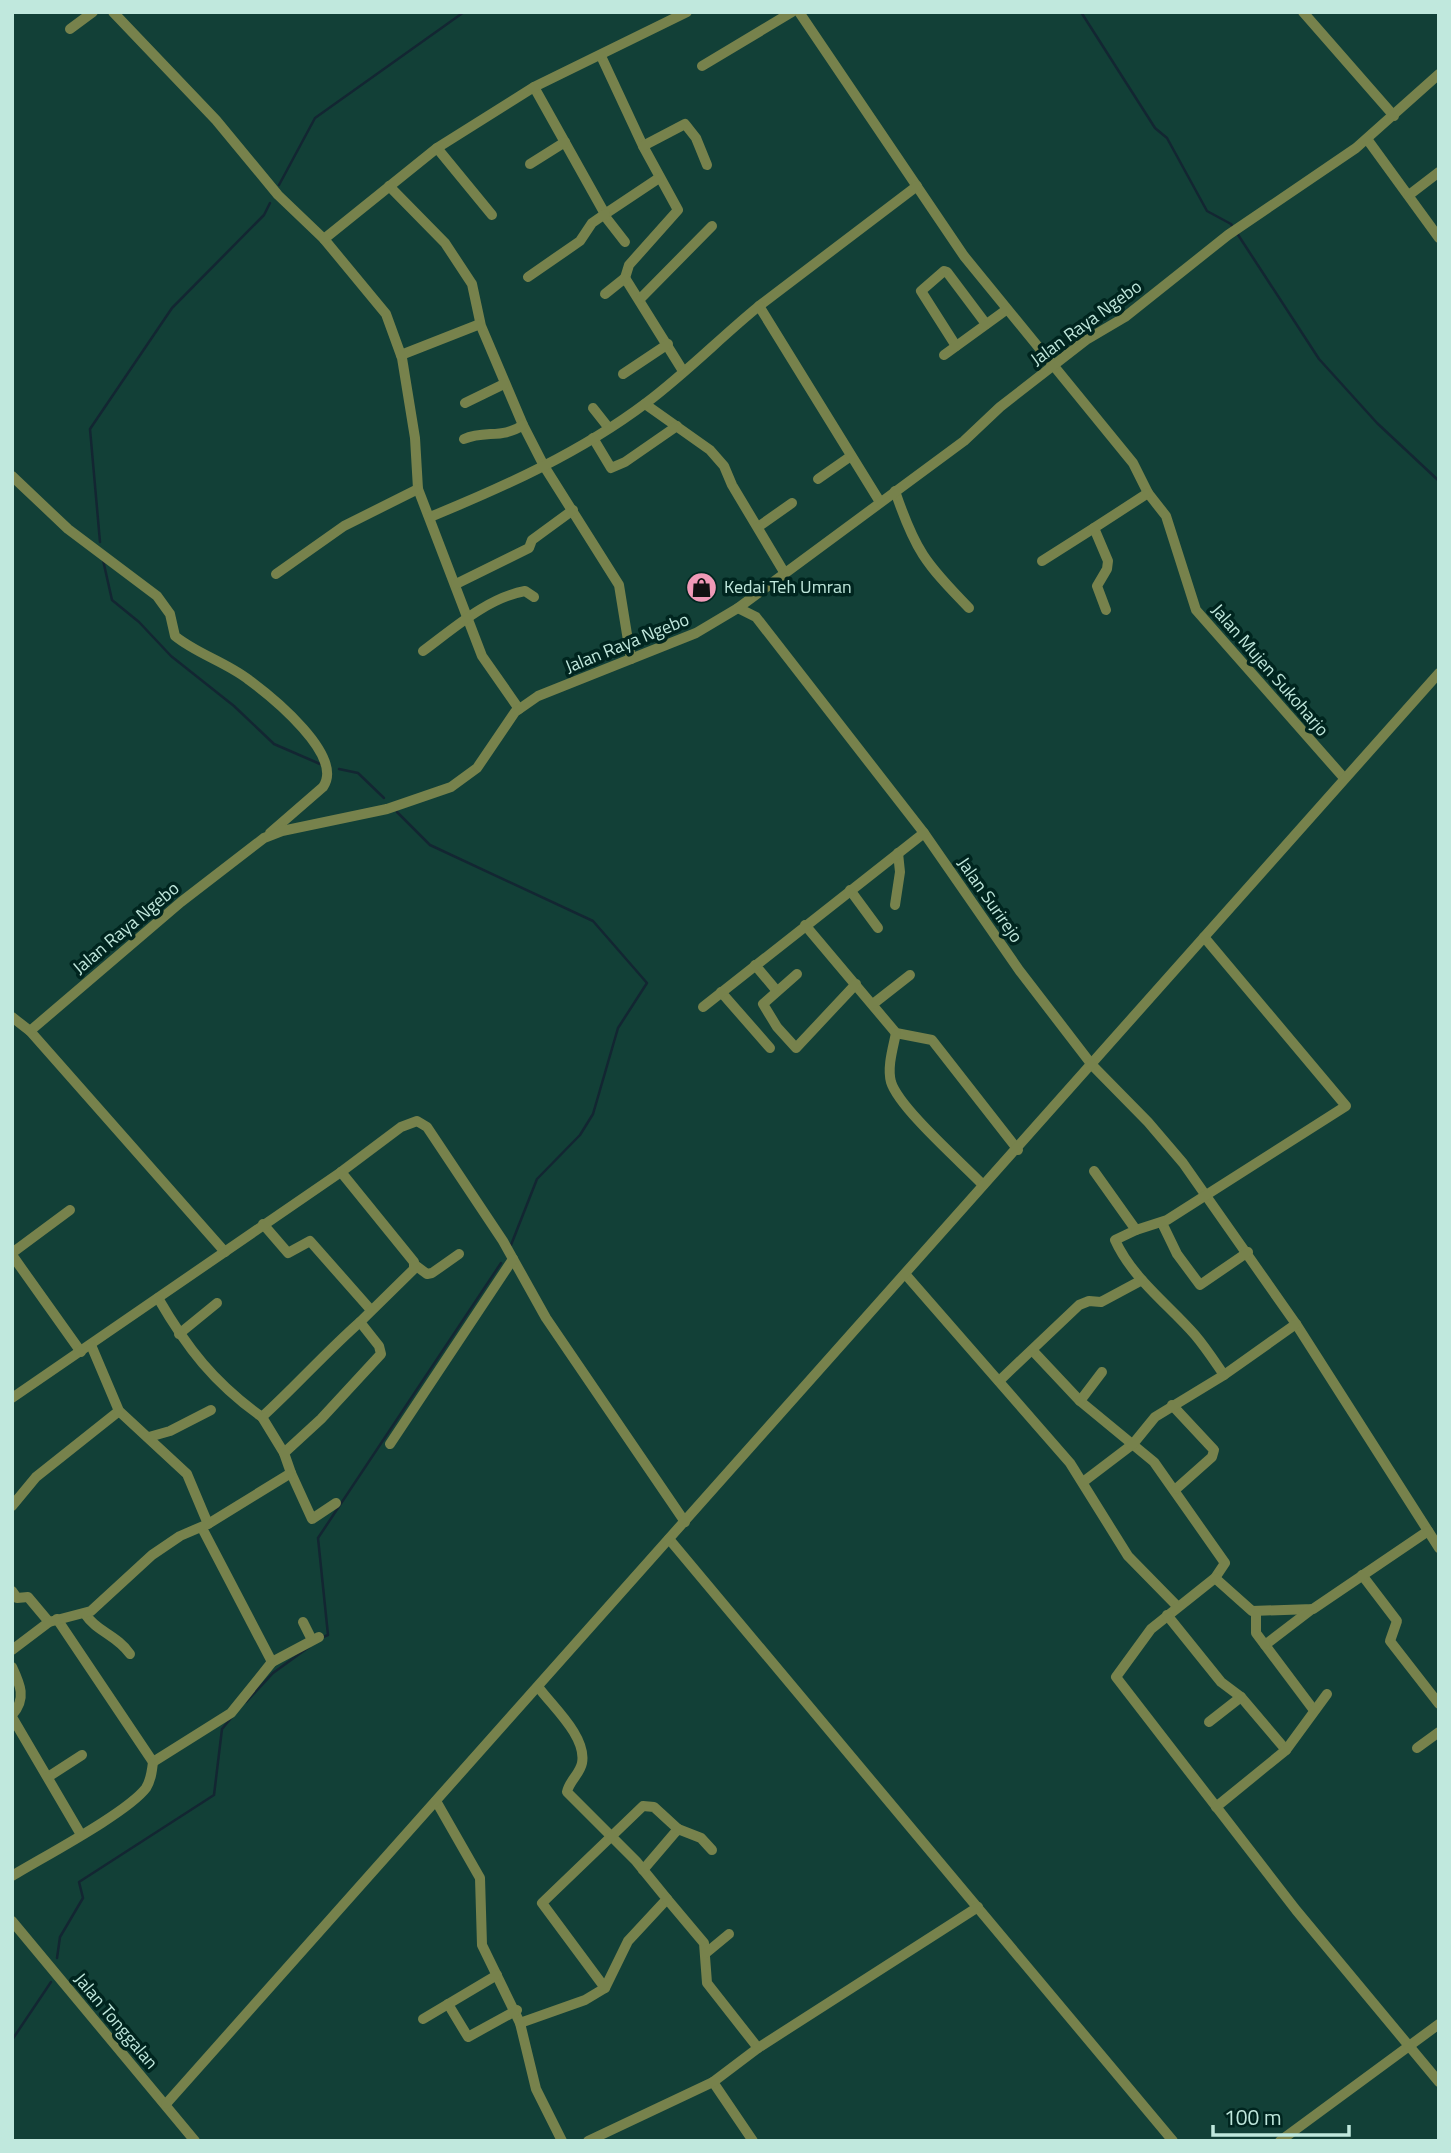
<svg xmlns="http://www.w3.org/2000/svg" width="1451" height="2153" viewBox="0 0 1451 2153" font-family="'Titillium Web',sans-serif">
<rect width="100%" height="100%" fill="#124037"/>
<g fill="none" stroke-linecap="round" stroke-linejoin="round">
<g stroke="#132632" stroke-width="2.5">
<polyline points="1081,12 1155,128 1167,138 1207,211 1231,224 1319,359 1377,423 1439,481"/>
<polyline points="279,185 315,118 464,12"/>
<polyline points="100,542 90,429 172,308 264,215 270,203"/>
<polyline points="103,560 112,600 139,622 171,656 234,706 274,744 320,764"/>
<polyline points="339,769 358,773 384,798"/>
<polyline points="397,812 430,845 593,921 647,983 618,1028 593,1114 580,1135 537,1179 511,1245"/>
<polyline points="323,1637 328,1635 318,1538 501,1263"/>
<polyline points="246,1702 273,1673 309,1647"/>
<polyline points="57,1958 60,1937 83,1898 79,1882 214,1795 222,1729 232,1717"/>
<polyline points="12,2040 51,1982"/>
</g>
<g stroke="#77824c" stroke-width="10">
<polyline points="113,12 216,120 278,195 324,239 386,314 402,358 415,438 418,489 482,656 519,709"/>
<polyline points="799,12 964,256 1133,463 1148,493 1166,516 1196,610 1344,778"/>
<polyline points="1303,12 1394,116"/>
<polyline points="70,29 93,12"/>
<polyline points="601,56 643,146 678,210 629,265 625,278"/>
<polyline points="702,66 792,12"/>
<polyline points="534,87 605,214 659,178"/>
<polyline points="1367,139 1439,238"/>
<polyline points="643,146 685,124 696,138 707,165"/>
<polyline points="437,148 492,215"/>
<polyline points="530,164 565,142"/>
<polyline points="389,186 445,243 472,284 481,326 523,425 544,466 619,585 631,659"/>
<polyline points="1409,195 1439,172"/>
<polyline points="604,215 625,242"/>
<polyline points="324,239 437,148 534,87 687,12"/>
<polyline points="528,277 580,241 592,223 605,214"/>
<polyline points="605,294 625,278 683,371"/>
<polyline points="641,298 712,226"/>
<polyline points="759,306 917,186"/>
<polyline points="956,346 921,291 944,271 947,272 986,324"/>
<polyline points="401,355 480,324"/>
<polyline points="944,355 1006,310"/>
<polyline points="623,374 668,344"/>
<polyline points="465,403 504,384"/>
<polyline points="645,404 710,450 724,466 732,485 784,572"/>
<polyline points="593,408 608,427"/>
<polyline points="593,438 611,468 625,462 677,426"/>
<path d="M464,439C485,430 503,439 523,425"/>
<path d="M12,476L68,529L157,596L170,614L175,636C197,654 226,662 249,680C272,697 345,756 323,787L270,833"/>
<polyline points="818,479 851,456"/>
<path d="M895,491C915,550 925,563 969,608"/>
<path d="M430,517C506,486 581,452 646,403C686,373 721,337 759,306L880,502"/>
<polyline points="758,527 792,503"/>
<polyline points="1042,561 1094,528"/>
<polyline points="276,574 344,526 418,489"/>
<polyline points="456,584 529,548 532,540 573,510"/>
<polyline points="738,608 756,617 924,833 1019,970 1092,1065 1148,1122 1183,1163 1296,1324 1439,1548"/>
<polyline points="1106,610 1097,586 1107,569 1108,561 1094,528 1148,493"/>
<path d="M423,651C453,629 487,598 525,591L534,597"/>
<polyline points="850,890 878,928"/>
<polyline points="895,905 900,872 898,853"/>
<polyline points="805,925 896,1033 932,1040 1018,1150"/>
<polyline points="755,965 776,990"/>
<polyline points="797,974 763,1004 777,1027 796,1048 856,984"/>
<polyline points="721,992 770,1048"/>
<polyline points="873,1004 910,975"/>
<polyline points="703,1007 924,833"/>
<polyline points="12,1017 30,1031 225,1252"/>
<polyline points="30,1031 181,902 264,838 282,831 387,809 451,787 477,768 515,712 538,696 696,633 738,608 964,441 1000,407 1086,340 1125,317 1228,235 1356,148 1439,74"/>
<path d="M896,1033C893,1048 887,1067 891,1082C899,1108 962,1163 983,1185"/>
<path d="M1094,1171L1136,1230L1115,1240C1132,1278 1169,1305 1195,1335C1206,1348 1215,1362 1224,1375"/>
<polyline points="1162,1223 1177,1254 1200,1285 1248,1252"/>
<polyline points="263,1224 288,1253 310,1241 370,1309"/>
<polyline points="1136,1230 1167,1220 1346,1106 1204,937"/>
<polyline points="12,1253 70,1210"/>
<polyline points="12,1255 81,1352"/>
<polyline points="415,1265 427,1274 432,1273 459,1254"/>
<polyline points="906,1275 1070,1463 1128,1556 1177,1606"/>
<path d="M158,1298C187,1348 214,1383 262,1417C296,1386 326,1352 360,1322"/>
<polyline points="179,1334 217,1303"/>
<polyline points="1033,1351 1080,1401 1154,1462 1225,1563 1215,1578 1151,1629 1116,1677 1296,1910 1439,2082"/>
<polyline points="999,1381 1079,1305 1089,1301 1101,1302 1142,1280"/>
<polyline points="12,1398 341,1172 401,1127 417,1121 427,1127 503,1241 546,1318 685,1522"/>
<polyline points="1080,1401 1102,1372"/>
<polyline points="1172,1405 1214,1450 1212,1457 1176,1489"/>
<polyline points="262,1417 284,1453"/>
<polyline points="149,1437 170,1431 211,1410"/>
<polyline points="390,1444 513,1259"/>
<polyline points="291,1473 312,1519 336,1503"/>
<polyline points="1083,1482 1133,1444 1155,1417 1224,1375 1296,1324"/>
<polyline points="12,1506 36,1477 119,1411"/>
<polyline points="208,1524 291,1473 284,1453 321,1419 381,1354 379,1346 360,1322 414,1269 414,1262 341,1172"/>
<polyline points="669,1539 1173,2141"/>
<polyline points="1362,1575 1397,1621 1390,1641 1439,1704"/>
<polyline points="1215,1578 1252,1611 1313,1609 1428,1531"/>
<polyline points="12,1591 17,1598 28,1597 49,1622"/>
<polyline points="1312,1609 1265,1645 1313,1709"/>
<polyline points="1256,1612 1256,1633 1265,1645"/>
<path d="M85,1614C97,1632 117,1635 130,1654"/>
<polyline points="1167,1615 1221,1682 1241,1697 1286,1750"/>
<polyline points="57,1619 153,1762 231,1713 272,1662 202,1528"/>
<polyline points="303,1622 312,1640"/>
<polyline points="12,1650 49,1622 91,1611 152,1555 180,1536 208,1524 187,1474 119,1411 91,1345"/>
<polyline points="272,1662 319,1637"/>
<path d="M12,1667C20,1684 27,1699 12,1715"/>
<path d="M539,1688C553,1707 587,1737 582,1763C580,1774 569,1781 567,1792L636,1861L667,1899L628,1941L605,1988"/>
<polyline points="12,1717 80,1833"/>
<polyline points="1209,1722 1241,1697"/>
<polyline points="1417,1748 1439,1732"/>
<polyline points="48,1777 82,1755"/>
<polyline points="436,1801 480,1878 482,1945 520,2023"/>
<polyline points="1216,1807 1286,1750 1327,1694"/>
<polyline points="643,1870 678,1829 701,1838 712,1850"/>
<path d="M12,1876C43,1857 127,1813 146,1788C151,1780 152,1771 153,1762"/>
<polyline points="667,1899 704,1943 707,1983 758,2048"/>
<polyline points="12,1921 195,2141"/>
<polyline points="706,1953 729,1934"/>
<polyline points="448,2004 468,2037 517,2010"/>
<polyline points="423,2019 497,1975"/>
<polyline points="713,2082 753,2141"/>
<polyline points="166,2104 1439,673"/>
<polyline points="562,2141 536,2089 520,2023 585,2000 605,1988 542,1903 643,1806 654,1807 678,1829"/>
<polyline points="588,2141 713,2082 758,2048 978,1907"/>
<polyline points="1280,2141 1439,2024"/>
</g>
</g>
<defs>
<symbol id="shop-disc" viewBox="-11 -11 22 22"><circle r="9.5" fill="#f09ab7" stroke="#00251f"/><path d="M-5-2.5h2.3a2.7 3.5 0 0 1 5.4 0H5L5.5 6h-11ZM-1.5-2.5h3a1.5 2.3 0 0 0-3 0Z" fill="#111"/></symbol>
</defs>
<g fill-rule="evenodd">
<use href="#shop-disc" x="684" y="570" width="35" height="35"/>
</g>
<g text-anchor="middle" stroke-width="7" stroke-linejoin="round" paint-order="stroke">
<g font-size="18" fill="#c0e8dd" stroke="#00251f">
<text transform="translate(1086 323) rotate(-36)" y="6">Jalan Raya Ngebo</text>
<text transform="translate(627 643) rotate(-22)" y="6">Jalan Raya Ngebo</text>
<text transform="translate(1270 670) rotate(49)" y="6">Jalan Mujen Sukoharjo</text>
<text transform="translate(990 900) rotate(55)" y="6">Jalan Surirejo</text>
<text transform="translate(126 928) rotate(-40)" y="6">Jalan Raya Ngebo</text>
<text transform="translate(116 2021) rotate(50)" y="6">Jalan Tonggalan</text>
</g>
<g font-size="18" fill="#c0e8dd" stroke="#00251f" text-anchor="start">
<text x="724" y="593">Kedai Teh Umran</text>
</g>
</g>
<rect width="1451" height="2153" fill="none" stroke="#c0e8dd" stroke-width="28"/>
<path d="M1213 2125v10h136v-10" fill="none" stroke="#c0e8dd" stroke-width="3.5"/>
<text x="1224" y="2125" font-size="21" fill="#c0e8dd" stroke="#00251f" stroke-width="5" paint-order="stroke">100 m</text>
</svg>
